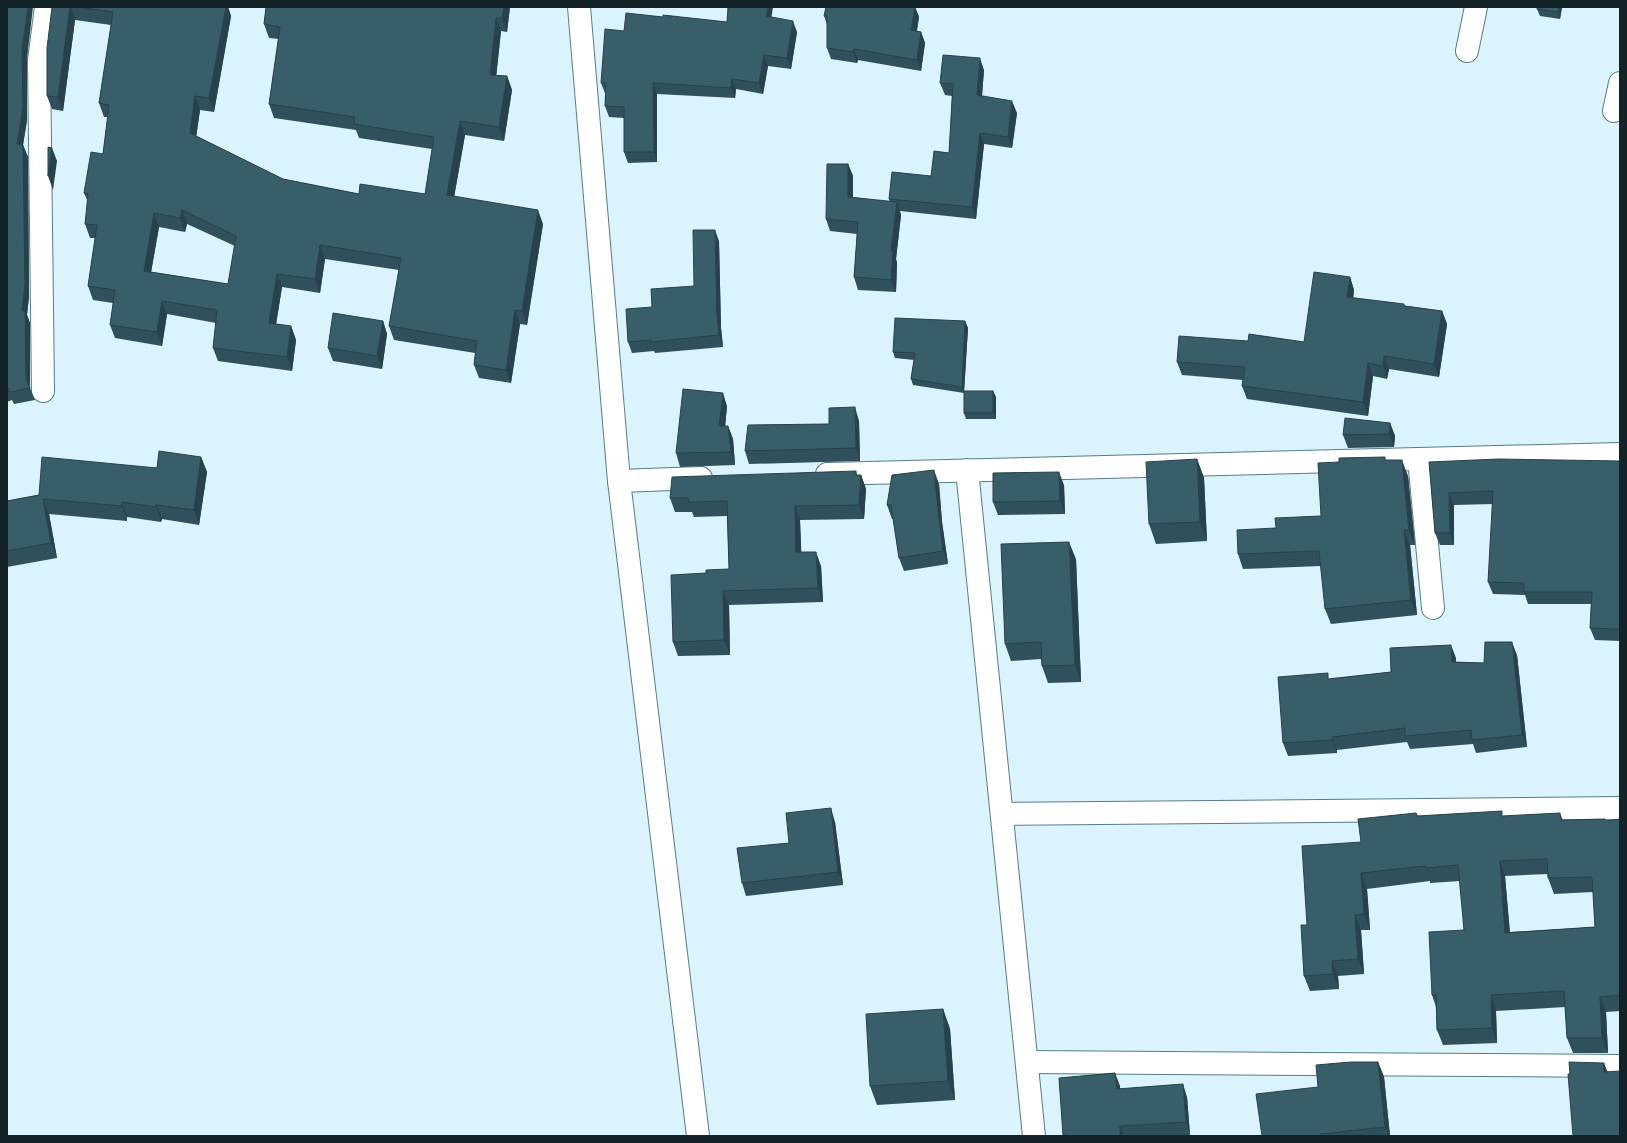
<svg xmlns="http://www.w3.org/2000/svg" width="1627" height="1143" viewBox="0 0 1627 1143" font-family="'Archivo Narrow',sans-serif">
<rect width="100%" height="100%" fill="#dbf3fc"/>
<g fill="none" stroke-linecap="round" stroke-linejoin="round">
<defs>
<g id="street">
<polyline points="579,7 619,481 698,1136"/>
<polyline points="1467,51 1476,7"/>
<polyline points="1614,111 1620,83"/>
<polyline points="43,391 39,61 46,7"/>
<polyline points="1419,459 1433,608"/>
<polyline points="967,470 1034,1136"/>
<polyline points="827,474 1620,454"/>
<polyline points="619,481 701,478"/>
<polyline points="1002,814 1620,808"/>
<polyline points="1027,1062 1620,1066"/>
</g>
</defs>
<use href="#street" stroke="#567c89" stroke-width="24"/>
<use href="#street" stroke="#fff" stroke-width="22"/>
</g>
<g fill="#30515b" fill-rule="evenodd">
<polygon points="7,7 27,59 27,120 23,145 28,157 29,296 27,315 30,323 30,388 35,400 14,404 12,400 7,402"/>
<path d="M52,7H228L231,16L214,112L200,110L196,136L283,179L359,194H425L432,149L359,138L356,130L274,118L269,104L279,39L269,38L264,24L266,7H510L507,32L501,31L496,75L507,76L512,90L504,141L465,135L454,197L543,224L527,325L520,324L511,383L479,378L474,365L475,353L394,340L389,326L399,270L325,259L320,293L282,287L276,324L291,326L296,340L292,371L218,361L213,348L216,323L167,314L162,346L115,338L110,325L113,303L93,300L88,286L95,238H90L85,224L88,202L84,193L103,154L108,117H104L99,103L111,25L75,20L63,111L52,109L47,96ZM187,224L235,246L228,284L151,272L159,227L185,232Z"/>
<polygon points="826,7 915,7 919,17 917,31 921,32 925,43 921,71 858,60 857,63 831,59 827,48 827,24 824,16"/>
<polygon points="1535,7 1562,7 1560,19 1540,16 1537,9 1537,8"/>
<polygon points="663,17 727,22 772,17 797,32 791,69 768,66 763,94 736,89 735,98 657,94 657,162 628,163 624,152 624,118 609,117 605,106 605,93 601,83 624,31"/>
<polygon points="984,70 982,96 1017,113 1012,148 984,144 976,219 900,211 901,215 896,259 897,263 896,292 858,290 854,277 857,234 830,231 826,219 848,164 853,176 853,197 890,202 889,199 931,176 949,153 952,96 945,95 940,83"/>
<polygon points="719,241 721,328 723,347 655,353 654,351 632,353 628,342 694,286"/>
<polygon points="1350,277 1354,290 1353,298 1442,311 1447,324 1439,377 1389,369 1387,379 1373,376 1368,416 1247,399 1242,386 1243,380 1182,375 1177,362 1248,341 1304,342"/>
<polygon points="383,321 387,334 382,369 333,361 328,348"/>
<polygon points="965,321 968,328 964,391 993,391 996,397 996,419 966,419 964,413 964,393 913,385 911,379 914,360 895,358 893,352"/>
<polygon points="727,406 725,426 728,426 733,439 735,465 680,467 676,453"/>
<polygon points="859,421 860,461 749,464 745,451 829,424"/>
<polygon points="1390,423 1395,436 1394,447 1348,448 1343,435"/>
<polygon points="201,457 207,472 199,525 162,519 161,522 127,517 127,521 49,514 57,558 7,567 7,501 39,495"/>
<polygon points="1197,459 1204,478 1207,541 1156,544 1149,524"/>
<polygon points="1386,460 1408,476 1415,545 1410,545 1417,615 1331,624 1325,609 1321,566 1243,569 1238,554 1276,528 1321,516"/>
<polygon points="1620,461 1620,641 1595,640 1590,628 1591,604 1528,604 1525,595 1493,594 1488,582 1493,504 1454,505 1454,545 1440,545 1435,533 1429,462"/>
<polygon points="857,475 861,475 866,489 864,519 800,520 801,552 821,566 823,602 729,605 730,655 678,656 673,642 706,573 729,569 727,516 694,517 692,512 675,512 670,498"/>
<polygon points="939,484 942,522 948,564 904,571 899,558 893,519 892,519 887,505"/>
<polygon points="1064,485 1065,514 998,515 993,502"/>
<polygon points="1076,559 1081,682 1048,683 1042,666 1041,659 1011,661 1005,644"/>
<polygon points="1517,655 1527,747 1476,753 1473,744 1410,749 1407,742 1337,750 1337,753 1288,756 1283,743 1330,679 1391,672 1456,658 1456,662 1484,663"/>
<path d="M1416,813L1418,816H1504L1563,820L1605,819L1606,821L1620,819V1011L1606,1012L1608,1053H1573L1567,1038L1565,1007L1496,1011L1497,1043L1443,1045L1437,1030L1436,1007L1432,995L1464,930L1460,881L1430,883V881L1367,889L1370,930H1361L1364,974L1338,976L1339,989L1310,991L1304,976L1307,925ZM1548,874V878L1554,894L1593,892L1595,927L1510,932L1505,876Z"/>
<polygon points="835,822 843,885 746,896 742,883"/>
<polygon points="943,1009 950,1029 955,1100 877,1105 870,1086"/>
<polygon points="1378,1062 1384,1077 1390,1136 1262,1136 1318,1087"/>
<polygon points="1059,1078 1120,1086 1120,1089 1187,1097 1190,1135 1171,1136 1063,1136"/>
</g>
<g fill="#27424a">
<polygon points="28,7 33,7 27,59 27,120 23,145 28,157 29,296 27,315 30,323 30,388 26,379 22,311 17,144 22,48"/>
<polygon points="70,7 71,7 75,20 63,111 58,97"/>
<polygon points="226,7 228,7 231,16 214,112 209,98"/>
<polygon points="504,7 510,7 507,32 502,18"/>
<polygon points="768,7 773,7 770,27 766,16"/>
<polygon points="915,7 919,17 915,41 911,30"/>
<polygon points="1559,7 1562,7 1560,19 1558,12"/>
<polygon points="496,18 501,31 495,89 490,75"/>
<polygon points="793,21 797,32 791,69 787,58"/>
<polygon points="921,32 925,43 921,71 917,60"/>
<polygon points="854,49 858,60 857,63 853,52"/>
<polygon points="764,55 768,66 763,94 759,83"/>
<polygon points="980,58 984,70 981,107 977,95"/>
<polygon points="507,76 512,90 504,141 499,127"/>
<polygon points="732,79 736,89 735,98 731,88"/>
<polygon points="653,83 657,94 657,162 654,152"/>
<polygon points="195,96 200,110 195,146 190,133"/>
<polygon points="1012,101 1017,113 1012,148 1008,137"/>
<polygon points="460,121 465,135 452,209 447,195"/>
<polygon points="980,133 984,144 976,219 972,207"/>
<polygon points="52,148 57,161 53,190 48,176"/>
<polygon points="848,164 853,176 853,209 848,197"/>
<polygon points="897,202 901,215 896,259 897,263 896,292 891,280 891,251"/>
<polygon points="182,210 187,224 185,232 180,218"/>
<polygon points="538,210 543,224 527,325 522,311"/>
<polygon points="154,213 159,227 149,284 144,271"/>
<polygon points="715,230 719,241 721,328 723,347 719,335 717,317"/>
<polygon points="320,245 325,259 320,293 315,279"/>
<polygon points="277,274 282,287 274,337 269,323"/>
<polygon points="1350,277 1354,290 1352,310 1347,297"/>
<polygon points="162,301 167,314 162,346 157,332"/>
<polygon points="515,310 520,324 511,383 506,370"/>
<polygon points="1442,311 1447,324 1439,377 1434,364"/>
<polygon points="383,321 387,334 382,369 377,356"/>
<polygon points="965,321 968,328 964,393 962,387"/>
<polygon points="291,326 296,340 292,371 287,357"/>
<polygon points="1384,356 1389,369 1387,379 1383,366"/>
<polygon points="1368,363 1373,376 1368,416 1363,402"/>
<polygon points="993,391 996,397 996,419 993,413"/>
<polygon points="723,393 727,406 724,439 719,426"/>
<polygon points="855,407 859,421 860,461 856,448"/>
<polygon points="1390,423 1395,436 1394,447 1389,434"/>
<polygon points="728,426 733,439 735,465 731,452"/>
<polygon points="201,457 207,472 199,525 194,510"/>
<polygon points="1197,459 1204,478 1207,541 1200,522"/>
<polygon points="1402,460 1408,476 1415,545 1409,530"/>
<polygon points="934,470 939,484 942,522 948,564 943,551 938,509"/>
<polygon points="856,471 860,483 861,475 866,489 864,519 859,505"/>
<polygon points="1059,472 1064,485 1065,514 1060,501"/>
<polygon points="1449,493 1454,505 1454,545 1450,533"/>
<polygon points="43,499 49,514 57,558 51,543"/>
<polygon points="122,502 127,517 127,521 122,506"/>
<polygon points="156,505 162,519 161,522 156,507"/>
<polygon points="795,506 800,520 802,567 796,552"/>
<polygon points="1404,530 1410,545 1417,615 1411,600"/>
<polygon points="1069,542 1076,559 1081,682 1075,665"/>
<polygon points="816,552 821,566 823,602 818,588"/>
<polygon points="723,591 729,605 730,655 724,640"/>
<polygon points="1512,642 1517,655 1527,747 1522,735"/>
<polygon points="1451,645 1456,658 1456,675 1452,662"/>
<polygon points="1332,737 1337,750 1337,753 1333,740"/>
<polygon points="831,808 835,822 843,885 838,872"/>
<polygon points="1560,813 1566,829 1561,820"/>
<polygon points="1500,861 1505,876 1511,948 1505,933"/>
<polygon points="1361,873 1367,889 1370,930 1364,914"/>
<polygon points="1355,915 1361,930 1364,974 1358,959"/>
<polygon points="1332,961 1338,976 1339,989 1333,974"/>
<polygon points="1491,995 1496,1011 1497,1043 1492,1028"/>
<polygon points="1600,997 1606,1012 1608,1053 1602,1038"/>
<polygon points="943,1009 950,1029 955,1100 948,1081"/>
<polygon points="1378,1062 1384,1077 1390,1136 1389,1136 1385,1127"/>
<polygon points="1604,1063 1610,1078 1604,1072"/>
<polygon points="1115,1073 1120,1086 1121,1102 1117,1089"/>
<polygon points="1183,1084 1187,1097 1190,1135 1186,1122"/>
<polygon points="1120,1126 1123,1136 1120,1136"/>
</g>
<g fill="#385e6a" stroke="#27424a" fill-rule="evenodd">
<polygon points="7,7 28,7 22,48 23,108 17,144 23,145 25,284 22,311 25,311 26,379 30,388 9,392 9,388 7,389"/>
<polygon points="52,7 70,7 58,97 47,96 47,48"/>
<path d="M78,7H226L209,98L195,96L190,133L283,179L359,194L360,184L425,194L434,137L354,124L355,117L269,104L280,27L264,24L266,7H504L502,18H496L490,75L507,76L499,127L460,121L447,195L538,210L522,311L515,310L506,370L474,365L477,341L389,326L401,258L320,245L315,279L277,274L269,323L291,326L287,357L213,348L217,310L162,301L157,332L110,325L115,290L88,286L97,225L85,224L88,194L84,193L91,152L103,154L109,105L99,103L113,12ZM182,210L236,236L228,284L144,271L154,213L180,218Z"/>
<polygon points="728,7 768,7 766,16 793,21 787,58 764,55 759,83 732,79 731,88 653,83 654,152 624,152 624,107 605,106 606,83 601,83 605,29 624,31 626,13 663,17 663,15 727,22"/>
<polygon points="826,7 915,7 911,30 921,32 917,60 854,49 853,52 827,48 827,16 824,16"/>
<polygon points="1537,7 1559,7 1558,12 1537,9"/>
<polygon points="943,55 980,58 977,95 1012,101 1008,137 980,133 972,207 889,199 892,172 931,176 934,151 949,153 953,84 940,83"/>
<polygon points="48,147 52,148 48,176"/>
<polygon points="827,164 848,164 848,197 897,202 891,251 893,251 891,280 854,277 858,222 826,219"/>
<polygon points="693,230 715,230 717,317 719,335 651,342 651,340 628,342 626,309 652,307 651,289 694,286"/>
<polygon points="1314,272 1350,277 1347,297 1404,304 1404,306 1442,311 1434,364 1384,356 1383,366 1368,363 1363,402 1242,386 1245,367 1177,362 1179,336 1248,341 1249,334 1304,342"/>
<polygon points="333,313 383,321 377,356 328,348"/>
<polygon points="895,318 965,321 962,387 911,379 915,353 893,352"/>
<polygon points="683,389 723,393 719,426 728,426 731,452 676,453"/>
<rect x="964" y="391" width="29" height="22"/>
<polygon points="855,407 856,448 745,451 748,425 829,424 829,408"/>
<polygon points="1345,418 1390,423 1389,434 1343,435"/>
<polygon points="159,451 201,457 194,510 156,505 156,507 122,502 122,506 43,499 51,543 7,551 7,501 39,495 42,457 157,468"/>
<polygon points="1385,457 1385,460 1402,460 1409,530 1404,530 1411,600 1325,609 1319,551 1238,554 1237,530 1276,528 1275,518 1321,516 1318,463 1339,462 1339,458"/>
<polygon points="1197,459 1200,522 1149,524 1146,462"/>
<polygon points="1498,459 1620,461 1620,629 1590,628 1592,592 1524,592 1524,583 1488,582 1493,491 1449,493 1450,533 1435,533 1429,462"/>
<polygon points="934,470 938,509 943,551 899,558 891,505 887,505 892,475"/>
<polygon points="856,471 856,475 861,475 859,505 795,506 796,552 816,552 818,588 723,591 724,640 673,642 671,575 706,573 706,570 729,569 727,501 689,502 688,498 670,498 672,477"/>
<polygon points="1059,472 1060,501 993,502 993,473"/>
<polygon points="1069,542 1075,665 1042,666 1041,642 1005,644 1001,544"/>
<polygon points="1485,642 1512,642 1522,735 1472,740 1471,730 1405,736 1405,728 1332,737 1333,740 1283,743 1278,677 1328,673 1328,679 1391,672 1390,648 1451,645 1452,662 1484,663"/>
<polygon points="831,808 838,872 742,883 737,848 789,843 786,813"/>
<path d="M1502,811V816L1560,813L1561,820L1605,819V821L1620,819V995L1600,997L1602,1038H1567L1564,991L1491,995L1492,1028L1437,1030L1436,995H1432L1429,932L1464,930L1458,865L1425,868V866L1361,873L1364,914L1355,915L1358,959L1332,961L1333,974L1304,976L1301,925H1307L1302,846L1361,842L1358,819L1416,813L1417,816ZM1547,859L1548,878L1592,877L1595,927L1505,933L1500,861Z"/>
<polygon points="943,1009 948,1081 870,1086 866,1014"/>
<polygon points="1351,1062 1378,1062 1385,1127 1320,1134 1320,1136 1262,1136 1256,1094 1318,1087 1316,1065"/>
<polygon points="1569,1062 1604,1063 1604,1072 1620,1071 1620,1136 1573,1136 1568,1074 1570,1074"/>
<polygon points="1115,1073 1117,1089 1183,1084 1186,1122 1120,1126 1120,1136 1067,1136 1067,1135 1063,1135 1059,1078"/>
</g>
<rect width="1627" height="1143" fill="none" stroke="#132328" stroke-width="16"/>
</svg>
